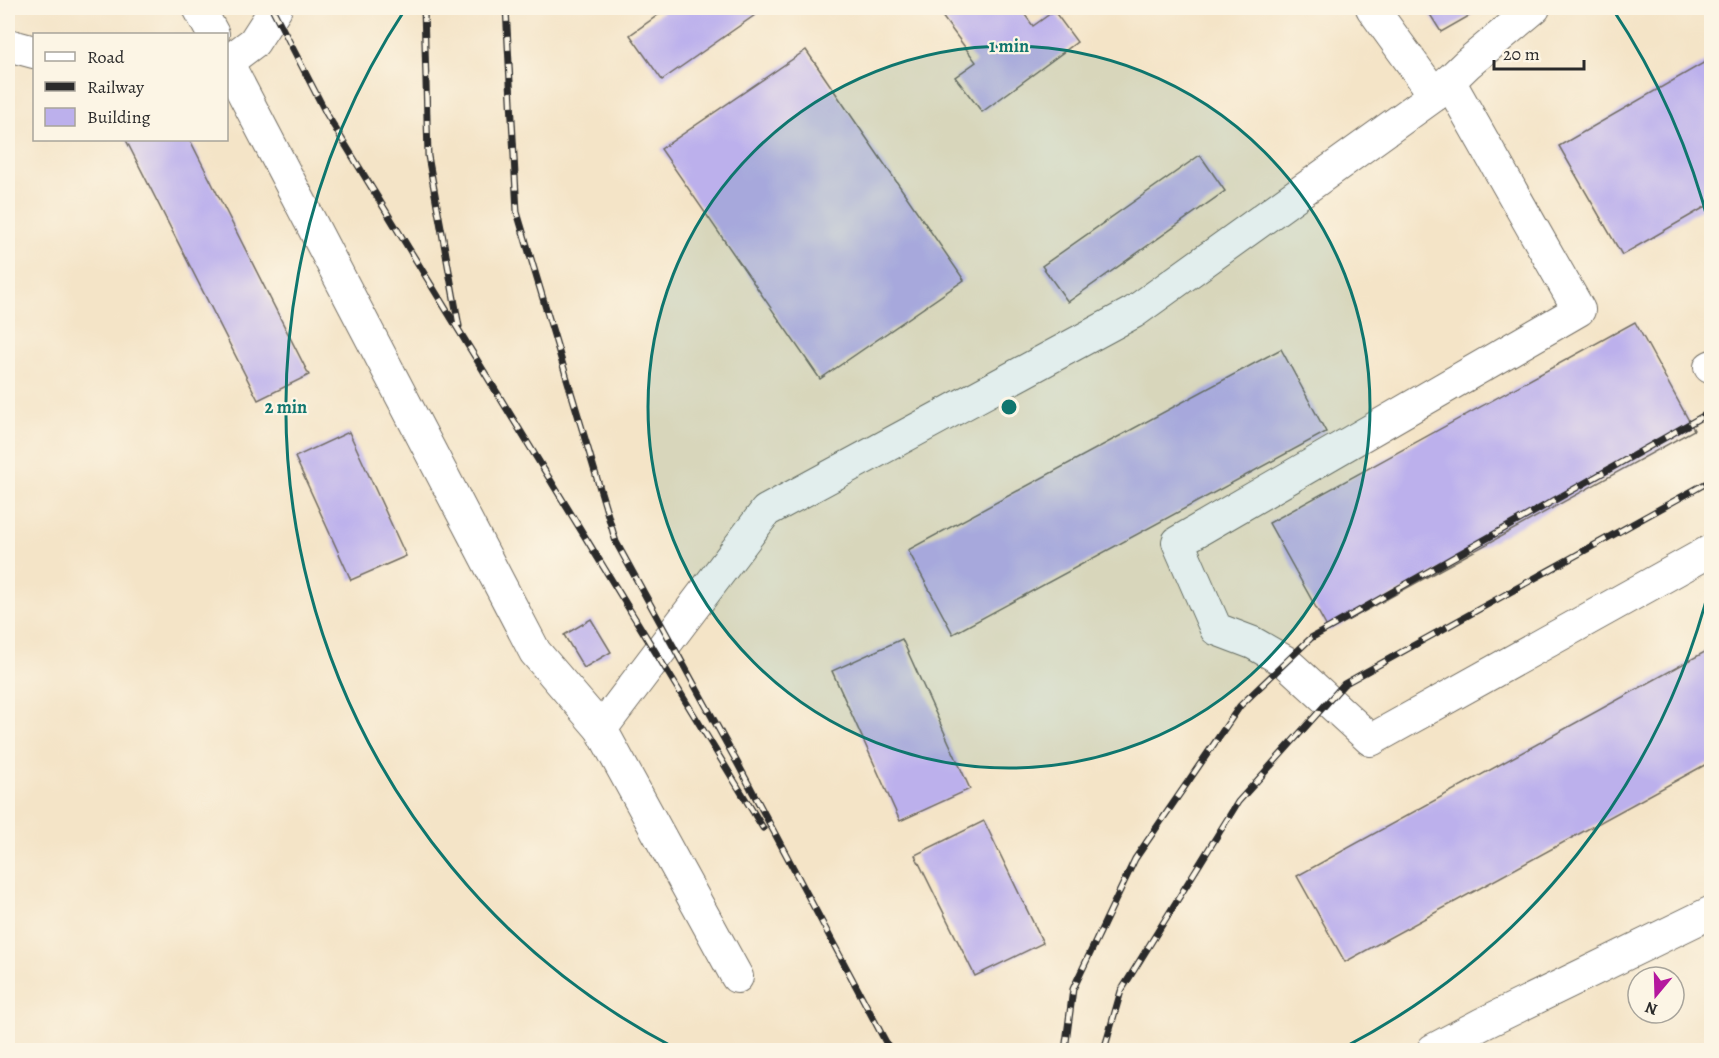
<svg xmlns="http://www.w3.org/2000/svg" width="1719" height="1058" viewBox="0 0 1719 1058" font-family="Alegreya,serif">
<rect width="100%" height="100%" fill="#fcf5e5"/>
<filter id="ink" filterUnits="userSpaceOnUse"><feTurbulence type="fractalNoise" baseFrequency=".0167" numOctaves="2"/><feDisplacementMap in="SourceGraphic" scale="12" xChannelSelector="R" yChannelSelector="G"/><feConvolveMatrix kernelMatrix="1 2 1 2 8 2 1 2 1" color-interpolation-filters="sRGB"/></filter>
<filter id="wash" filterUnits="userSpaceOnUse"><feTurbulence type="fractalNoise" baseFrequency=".008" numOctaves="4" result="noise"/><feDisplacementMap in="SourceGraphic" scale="24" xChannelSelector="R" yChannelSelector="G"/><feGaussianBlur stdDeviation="1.35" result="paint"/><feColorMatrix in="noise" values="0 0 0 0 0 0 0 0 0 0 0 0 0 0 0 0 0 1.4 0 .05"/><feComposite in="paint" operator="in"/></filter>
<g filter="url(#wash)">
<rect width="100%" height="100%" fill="#f4e4c7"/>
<g id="blocks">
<g fill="#bcb0ec">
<polygon points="668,8 765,8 662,80 630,35"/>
<polygon points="936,8 1020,8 1033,26 1054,11 1077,42 982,112 955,77 976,62"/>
<polygon points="1426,8 1483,8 1441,32"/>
<polygon points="806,50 964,280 820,379 661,149"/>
<polygon points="1712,58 1712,203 1622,255 1559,146"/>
<polygon points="126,140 190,140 309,375 258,400"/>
<polygon points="1200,155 1225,191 1068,302 1042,266"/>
<polygon points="1635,322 1694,430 1329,631 1269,523"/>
<polygon points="1281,349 1326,432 953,634 908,550"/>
<polygon points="349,432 406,556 351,580 295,457"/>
<polygon points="591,619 611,652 584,668 564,635"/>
<polygon points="902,639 970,789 900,821 832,671"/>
<polygon points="1712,648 1712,761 1345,962 1297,876"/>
<polygon points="984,821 1043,943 975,976 915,855"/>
</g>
</g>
</g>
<g filter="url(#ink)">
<use href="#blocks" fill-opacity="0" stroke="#716c62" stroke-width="1.5"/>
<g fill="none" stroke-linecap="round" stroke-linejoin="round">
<defs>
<g id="minor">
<polyline points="199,8 213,34"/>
<polyline points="1372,8 1435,95"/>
<polyline points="8,45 34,52"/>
<polyline points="226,60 535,652 601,729"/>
<polyline points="226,63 254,42 276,8"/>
<polyline points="1449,81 1579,310 1178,542 1216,629 1253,643 1286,662 1371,740 1712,550"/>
<polyline points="1710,367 1712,366"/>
<polyline points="737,977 601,729 766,511 1134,312 1435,95 1467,64 1534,8"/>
<polyline points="1433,1050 1482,1024 1712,912"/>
</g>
</defs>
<use href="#minor" stroke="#716c62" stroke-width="34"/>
<use href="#minor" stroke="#fff" stroke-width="32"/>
<defs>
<g id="rail">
<polyline points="272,8 326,113 763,828"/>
<polyline points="424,8 428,156 459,326"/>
<polyline points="506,8 517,212 616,542 739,766 890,1050"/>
<polyline points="1065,1050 1073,989 1135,859 1240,706 1311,638 1712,411"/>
<polyline points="1104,1050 1121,991 1238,802 1344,684 1712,480"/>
</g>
</defs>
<use href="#rail" stroke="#2b2b2b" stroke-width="7"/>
<use href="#rail" stroke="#fcf5e5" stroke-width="4.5" stroke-dasharray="14" stroke-linecap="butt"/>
</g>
</g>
<circle cx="1009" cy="407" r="361" fill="#0f766e" fill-opacity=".12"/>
<g fill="none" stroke="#0f766e" stroke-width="3">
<circle cx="1009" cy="407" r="361"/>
<path d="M1711 582A723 723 0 0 1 1343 1048M675 1048A723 723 0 0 1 406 8M1612 8A723 723 0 0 1 1711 232"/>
</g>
<circle cx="1009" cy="407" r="9" fill="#0f766e" stroke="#fcf5e5" stroke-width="3"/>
<g font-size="18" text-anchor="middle" font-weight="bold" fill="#0f766e" stroke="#fcf5e5" stroke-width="4.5" stroke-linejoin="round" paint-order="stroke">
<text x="1009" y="52">1 min</text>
<text x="286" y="413">2 min</text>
</g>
<rect width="1719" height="1058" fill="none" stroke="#fcf5e5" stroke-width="30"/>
<rect x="33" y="33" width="195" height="108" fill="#fcf5e5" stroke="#a8a49b" stroke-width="1.5"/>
<rect x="45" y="52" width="30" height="9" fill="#ffffff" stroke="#a8a49b" stroke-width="1.5"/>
<text x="87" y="63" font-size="18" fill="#2b2b2b">Road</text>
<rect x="45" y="82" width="30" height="9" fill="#2b2b2b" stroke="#a8a49b" stroke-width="1.5"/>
<text x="87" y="93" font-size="18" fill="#2b2b2b">Railway</text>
<rect x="45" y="108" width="30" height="18" fill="#bcb0ec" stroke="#a8a49b" stroke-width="1.5"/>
<text x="87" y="123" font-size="18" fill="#2b2b2b">Building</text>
<g transform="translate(1656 995) rotate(199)"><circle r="28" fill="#fcf5e5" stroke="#a8a49b" stroke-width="1.5"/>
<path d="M0-4.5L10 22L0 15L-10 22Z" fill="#b5179e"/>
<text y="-9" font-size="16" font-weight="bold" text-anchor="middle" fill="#2b2b2b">N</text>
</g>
<path d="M1494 60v9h90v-9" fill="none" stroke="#2b2b2b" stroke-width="3"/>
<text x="1503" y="60" font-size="18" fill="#2b2b2b" stroke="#fcf5e5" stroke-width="4.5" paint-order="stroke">20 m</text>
</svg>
